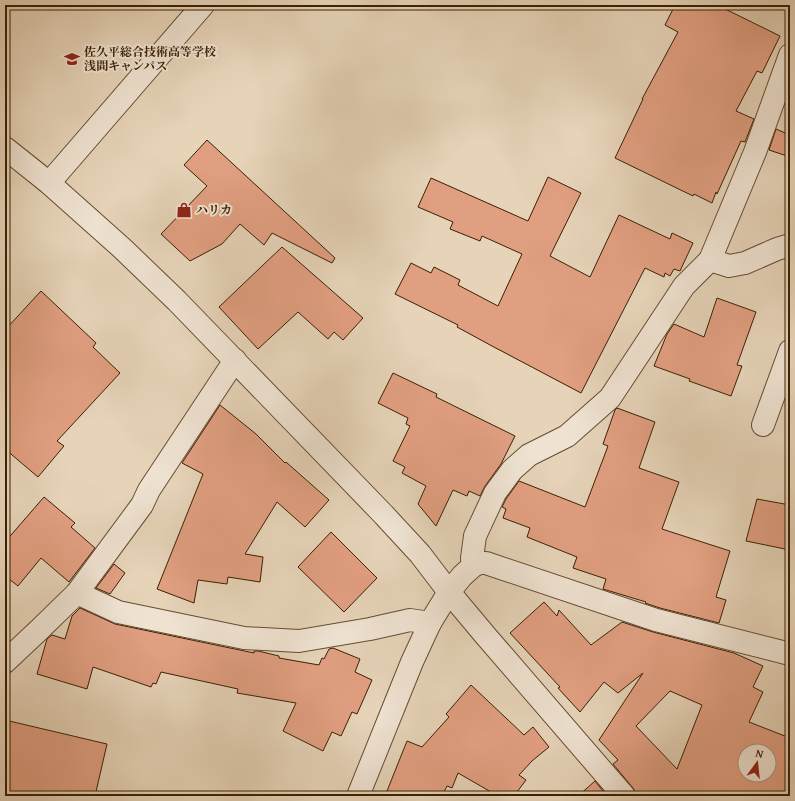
<svg xmlns="http://www.w3.org/2000/svg" width="795" height="801" viewBox="0 0 795 801" font-family="'Gentium Book Plus','Noto Serif JP',serif">
<rect width="100%" height="100%" fill="#e6d3b8"/>
<filter id="stains"><feTurbulence type="fractalNoise" baseFrequency=".005" numOctaves="4"/><feColorMatrix values="0 0 0 0 .2 0 0 0 0 .09 0 0 0 0 .02 0 0 0 .5 -.17"/></filter>
<radialGradient id="worn" r=".72"><stop offset=".6" stop-color="#630" stop-opacity="0"/><stop offset="1" stop-color="#630" stop-opacity=".3"/></radialGradient>
<g fill="#e19f81" stroke="#3a2002" fill-rule="evenodd">
<polygon points="675,5 717,5 780,36 762,73 757,71 736,111 754,119 745,142 741,141 717,194 716,192 712,203 694,194 693,196 615,158 643,99 642,99 678,32 665,25"/>
<polygon points="776,129 790,135 790,157 769,150"/>
<polygon points="207,140 335,258 332,263 272,233 264,245 240,224 222,244 190,261 161,234 207,186 184,165"/>
<polygon points="548,177 581,193 550,256 590,277 619,215 670,239 672,233 693,243 680,271 674,269 670,276 665,273 664,277 645,268 581,393 492,346 457,327 458,325 395,294 411,263 431,273 434,267 460,280 458,285 498,306 522,254 482,236 480,241 450,229 453,222 418,207 431,178 528,221"/>
<polygon points="282,247 363,318 343,340 334,332 328,339 298,312 258,349 219,307"/>
<polygon points="41,291 96,343 93,347 120,373 57,441 64,446 38,477 5,449 5,330"/>
<polygon points="717,298 756,312 737,365 742,366 731,396 689,381 690,379 654,366 667,334 674,324 704,337"/>
<polygon points="393,373 437,394 436,397 515,436 501,464 485,486 480,496 469,491 467,496 453,490 436,526 418,504 426,486 402,473 405,467 393,461 410,426 406,424 408,418 378,403"/>
<polygon points="220,405 256,434 285,463 286,462 329,500 305,527 277,502 245,554 263,557 260,582 228,577 227,584 198,580 194,603 157,589 203,474 182,463"/>
<polygon points="617,408 655,422 639,468 679,482 662,529 730,551 716,597 726,600 719,623 660,608 645,603 646,602 603,589 606,579 573,568 577,557 527,537 530,528 503,518 506,509 502,507 506,499 519,481 585,507 608,446 603,444 615,410"/>
<polygon points="44,497 75,523 71,527 95,548 69,582 41,558 18,586 5,576 5,542"/>
<polygon points="757,499 790,505 790,550 746,541"/>
<polygon points="331,532 377,578 344,612 298,567"/>
<polygon points="114,564 125,573 110,594 96,588"/>
<path d="M544,602L557,616L559,610L591,645L622,622L653,632L734,653L763,666L753,687L763,692L749,722L790,738V796H636V793L633,788L613,764L618,760L599,740L643,673L618,693L604,682L580,712L558,688L560,687L510,633ZM670,691L702,705L677,769L636,726ZM745,751H769V775H745Z"/>
<polygon points="80,608 115,624 254,653 254,651 258,651 279,656 279,658 319,665 322,658 324,659 329,649 333,648 360,659 355,672 372,680 357,714 352,712 341,736 332,732 323,751 283,731 296,703 237,693 238,689 161,672 156,684 153,683 151,687 93,667 87,689 37,674 47,639 52,635 65,639 72,616"/>
<polygon points="471,685 524,735 533,727 549,747 532,761 519,775 526,780 514,796 498,796 458,773 452,788 447,786 442,796 385,796 407,741 422,747 449,717 446,714"/>
<polygon points="5,720 107,744 95,796 5,796"/>
<polygon points="595,781 607,796 578,796"/>
</g>
<g fill="none" stroke-linecap="round" stroke-linejoin="round">
<defs>
<g id="minor">
<polyline points="5,148 49,183 123,249 177,301 384,515 420,554 449,592 485,635 624,796"/>
<polyline points="49,183 203,5"/>
<polyline points="710,260 729,266 745,263 777,249 790,245"/>
<polyline points="763,425 790,351"/>
<polyline points="473,566 472,558 475,536 495,493 512,470 529,455 567,436 610,398 684,286 710,260 755,152 790,55"/>
<polyline points="77,593 118,612 244,638 299,641 370,629 410,620 430,623"/>
<polyline points="5,662 39,630 77,593 142,505 149,490 235,360"/>
<polyline points="358,796 412,662 430,623 449,592 462,576 473,566 480,563 486,563 656,620 790,654"/>
</g>
</defs>
<use href="#minor" stroke="#654d30" stroke-width="24"/>
<use href="#minor" stroke="#efe2d1" stroke-width="22"/>
</g>
<defs>
<symbol id="school-bare" viewBox="-9 -9 18 18"><path d="M0-5L7-2L0 1L-7-2ZM-4 1L0 2.5L4 1V4Q0 6-4 4Z" fill="#8f2418" stroke="#efe2d1" stroke-width="2.5" paint-order="stroke"/></symbol>
<symbol id="shop-bare" viewBox="-9 -9 18 18"><path d="M-5-2.5h2.3a2.7 3.5 0 0 1 5.4 0H5L5.5 6h-11ZM-1.5-2.5h3a1.5 2.3 0 0 0-3 0Z" fill="#8f2418" stroke="#efe2d1" stroke-width="2.5" paint-order="stroke"/></symbol>
</defs>
<g fill-rule="evenodd">
<use href="#school-bare" x="61" y="48" width="22" height="22"/>
<use href="#shop-bare" x="173" y="199" width="22" height="22"/>
</g>
<g text-anchor="middle" stroke-width="4" stroke-linejoin="round" paint-order="stroke">
<g font-size="12" font-weight="bold" fill="#3a2002" stroke="#efe2d1" text-anchor="start">
<text x="84" y="56">佐久平総合技術高等学校<tspan x="84" dy="14">浅間キャンパス</tspan></text>
<text x="196" y="214">ハリカ</text>
</g>
</g>
<rect width="795" height="801" fill="none" stroke="#e6d3b8" stroke-width="20"/>
<rect x="6" y="6" width="783" height="789" fill="none" stroke="#3a2002" stroke-width="2"/>
<rect x="10" y="10" width="775" height="781" fill="none" stroke="#3a2002"/>
<g transform="translate(757 763) rotate(15)"><circle r="19" fill="#efe2d1" stroke="#a7947e"/>
<path d="M0-3L7 15L0 10L-7 15Z" fill="#8f2418"/>
<text y="-6" font-size="11" font-weight="bold" text-anchor="middle" fill="#3a2002">N</text>
</g>
<rect width="100%" height="100%" filter="url(#stains)"/>
<rect width="100%" height="100%" fill="url(#worn)"/>
</svg>
